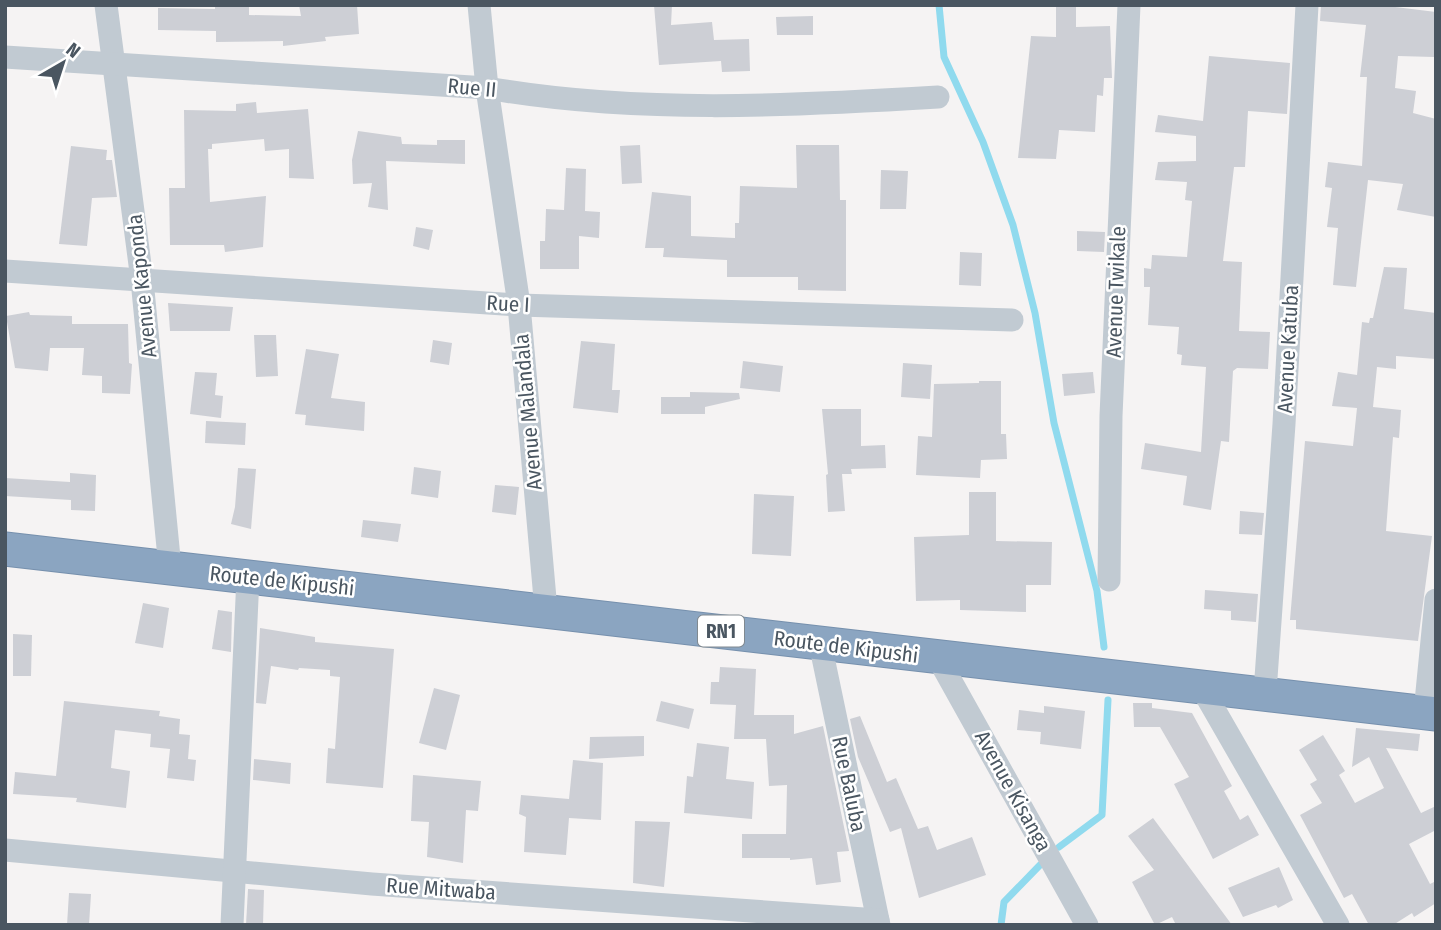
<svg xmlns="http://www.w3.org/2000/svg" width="1441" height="930" viewBox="0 0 1441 930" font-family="'Fira Sans Condensed',sans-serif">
<rect width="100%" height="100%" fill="#f5f3f3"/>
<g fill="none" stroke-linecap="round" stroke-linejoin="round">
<g stroke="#90daee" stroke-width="7">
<polyline points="939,5 944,57 983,142 1013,225 1035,313 1054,423 1097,591 1104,647"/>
<polyline points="1059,847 1102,815 1108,700"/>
<polyline points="1001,925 1004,902 1040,865"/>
</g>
</g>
<g fill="#cdcfd5">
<polygon points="215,5 249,5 249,15 301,16 299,5 357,5 359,34 325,37 326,41 283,46 283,41 216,42 216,31 158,30 158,8 215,9"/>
<polygon points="654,5 672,5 671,25 712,22 714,40 749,39 750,71 722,72 721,61 659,65"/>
<polygon points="1056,5 1076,5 1076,27 1110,26 1112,78 1104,78 1103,96 1097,95 1095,132 1059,130 1056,159 1018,158 1031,36 1056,37"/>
<polygon points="1321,5 1379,5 1436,12 1434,57 1398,56 1395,88 1416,91 1413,113 1436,119 1436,217 1397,210 1403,184 1368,180 1356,287 1333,285 1338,228 1327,227 1332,188 1325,187 1328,162 1362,166 1367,77 1360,77 1366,25 1320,21"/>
<polygon points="813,16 813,35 777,35 776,17"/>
<polygon points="1209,56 1290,63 1287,114 1248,111 1245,167 1234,167 1223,261 1242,262 1239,331 1270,332 1268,369 1237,368 1233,371 1229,442 1221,441 1211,510 1183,505 1187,476 1141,469 1145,443 1201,452 1206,367 1181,365 1182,355 1177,354 1179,327 1148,325 1150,287 1144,287 1144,268 1151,269 1152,255 1187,257 1192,201 1185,200 1187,182 1155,180 1158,162 1196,161 1196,136 1155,132 1158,115 1203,121"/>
<polygon points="256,102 257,113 308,109 314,179 289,178 289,149 265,151 264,139 212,144 212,149 208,149 210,202 266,196 263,247 225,252 224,245 170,245 169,188 185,188 184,110 236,111 236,104"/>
<polygon points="358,131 401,137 402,144 437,145 437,140 465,140 465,164 386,161 388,210 368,207 372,183 353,184 352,160"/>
<polygon points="640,145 642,183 622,184 620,146"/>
<polygon points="796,145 839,145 840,200 846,200 846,291 798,290 798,277 727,277 727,260 663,257 664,248 645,248 652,192 691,196 691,236 735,238 735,223 739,223 740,186 797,188"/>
<polygon points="71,146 107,150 106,160 112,160 117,197 92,198 87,246 59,244"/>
<polygon points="566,168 586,169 585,211 600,212 599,238 579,236 579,269 540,269 540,241 545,241 546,209 564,210"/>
<polygon points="881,170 908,171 906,209 880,209"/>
<polygon points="416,227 433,230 429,250 413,246"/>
<polygon points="1077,231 1105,232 1104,252 1077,251"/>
<polygon points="960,252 982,253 981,286 959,285"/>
<polygon points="1384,267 1407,268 1404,309 1436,313 1436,359 1396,356 1396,369 1377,367 1373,407 1401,410 1399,438 1393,437 1386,531 1432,536 1418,641 1296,629 1296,620 1290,620 1305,441 1353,446 1357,408 1332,406 1338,372 1357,375 1362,322 1369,323 1370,318 1373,318"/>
<polygon points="168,303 233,307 230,331 170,331"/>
<polygon points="29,312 30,315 72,316 72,324 128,324 129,363 132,364 130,394 102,393 102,376 82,375 84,348 50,348 48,371 15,368 6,316"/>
<polygon points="254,335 276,335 278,376 256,377"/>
<polygon points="433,340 452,343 449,365 430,362"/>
<polygon points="581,341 615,344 612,390 620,390 618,413 573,408"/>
<polygon points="306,349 339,354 331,398 365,402 364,431 305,425 306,415 295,414"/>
<polygon points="743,361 783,366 780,392 740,388"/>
<polygon points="903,363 932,365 930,399 901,397"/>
<polygon points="195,372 217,373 215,395 223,396 221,418 190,414"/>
<polygon points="1093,372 1095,393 1064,396 1062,374"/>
<polygon points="979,381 1001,381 1001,434 1006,434 1007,459 981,460 980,478 916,475 918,436 932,437 934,384 979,383"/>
<polygon points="690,392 739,393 740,399 705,407 705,414 661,414 661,397 690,397"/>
<polygon points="822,409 861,409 861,446 885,445 886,468 851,469 852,474 842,474 845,511 828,512 826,475 828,474"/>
<polygon points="206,421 246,423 245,445 205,443"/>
<polygon points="414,467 441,471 438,498 411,494"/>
<polygon points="238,468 256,469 251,529 231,524 235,507"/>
<polygon points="70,473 96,475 95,511 71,510 71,500 5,496 5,478 70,482"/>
<polygon points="495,485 519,487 516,515 492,512"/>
<polygon points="969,492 996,492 996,541 1052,542 1051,585 1026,585 1026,612 960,610 960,600 916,601 914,537 969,535"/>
<polygon points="754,494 794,496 791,556 752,554"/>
<polygon points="1240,511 1264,513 1262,535 1239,534"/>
<polygon points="363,520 401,524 398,542 361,537"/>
<polygon points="1205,590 1258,594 1256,622 1231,620 1231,611 1204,609"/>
<polygon points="143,603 169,608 163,648 135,643"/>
<polygon points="218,610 232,612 231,652 212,649"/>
<polygon points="260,628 315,637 315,642 394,649 383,788 326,783 328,748 335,749 340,677 330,676 330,670 299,668 298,670 271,666 266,704 256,703"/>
<polygon points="13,634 32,635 31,676 13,676"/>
<polygon points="720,667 756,669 754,715 794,715 794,734 823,726 849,851 837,852 841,882 816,885 812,858 790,860 790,858 742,858 742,834 786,834 787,785 769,786 766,739 734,739 736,705 710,704 711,682 719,682"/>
<polygon points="434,688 460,695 446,750 419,743"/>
<polygon points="64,701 160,711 159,716 180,719 179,734 190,735 188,759 196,760 194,781 167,778 170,749 150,747 151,734 115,730 111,768 130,771 126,808 76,802 77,798 13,794 15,772 56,776"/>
<polygon points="661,701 694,709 689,729 656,721"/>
<polygon points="1133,703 1152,703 1152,708 1192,713 1232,786 1224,791 1240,820 1248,815 1259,835 1213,859 1174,784 1189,777 1160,727 1134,727"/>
<polygon points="1044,706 1085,711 1081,749 1040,744 1041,732 1017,730 1019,710 1044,713"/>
<polygon points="860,716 887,782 896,778 918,829 928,826 937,850 972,837 986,875 919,898 901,828 890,832 858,757 850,719"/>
<polygon points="1356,728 1420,734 1418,751 1386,748 1421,813 1436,806 1436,830 1409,844 1430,884 1436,881 1436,903 1414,917 1412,913 1393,925 1369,925 1352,894 1344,898 1300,815 1322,803 1310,784 1317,780 1299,750 1323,735 1345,771 1339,775 1355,803 1384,788 1369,757 1352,767"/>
<polygon points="644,736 644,756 589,759 590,737"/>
<polygon points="697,743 729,747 726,779 754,782 752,819 684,813 687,776 693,777"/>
<polygon points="254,759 291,763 290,784 253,780"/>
<polygon points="573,760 603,763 601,820 569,818 566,855 524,852 526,817 519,814 521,795 569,799"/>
<polygon points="413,775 481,781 478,811 466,810 463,863 427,857 429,822 411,821"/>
<polygon points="1153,818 1232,925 1176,925 1172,917 1155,925 1132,882 1154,870 1128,836"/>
<polygon points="635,821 670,822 664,887 633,883"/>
<polygon points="1279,867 1293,900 1278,908 1276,905 1243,917 1228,888"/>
<polygon points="248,889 264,890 263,925 246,925"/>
<polygon points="69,893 91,894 89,925 67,925"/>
</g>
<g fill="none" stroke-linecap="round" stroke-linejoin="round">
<defs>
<polyline id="highway" points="5,549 1436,714"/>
</defs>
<use href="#highway" stroke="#7690ad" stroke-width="35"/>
<g stroke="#c1cad2" stroke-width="23">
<polyline points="106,5 142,280 170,568"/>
<polyline points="479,5 487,88 519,305 546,610"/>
<path d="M5,57L487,88C635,114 789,106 938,97"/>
<polyline points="5,271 519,305 1012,320"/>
<polyline points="1109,580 1111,416 1129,5"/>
<polyline points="820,643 879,925"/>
<polyline points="938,658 1087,925"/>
<polyline points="1200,685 1338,925"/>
<polyline points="1265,692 1284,424 1307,5"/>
<polyline points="1425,712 1436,600"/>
<polyline points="5,850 372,884 878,920"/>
<polyline points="232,925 248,577"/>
</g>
<use href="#highway" stroke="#8ba5c1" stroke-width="33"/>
</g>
<g text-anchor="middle" stroke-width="5" stroke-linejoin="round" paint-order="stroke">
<rect fill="#fff" stroke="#808990" stroke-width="2" x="698" y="615.5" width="46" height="31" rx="5"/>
<g font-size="19" font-weight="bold" fill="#4a5661">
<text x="721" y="638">RN1</text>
</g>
<g font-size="21" fill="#4a5661" stroke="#fff">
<text transform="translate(472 88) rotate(5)" y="7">Rue II</text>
<text transform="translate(142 286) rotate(-96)" y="7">Avenue Kaponda</text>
<text transform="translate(1116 292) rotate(-88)" y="7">Avenue Twikale</text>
<text transform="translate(508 304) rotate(3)" y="7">Rue I</text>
<text transform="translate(1288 349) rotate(-87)" y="7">Avenue Katuba</text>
<text transform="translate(528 412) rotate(-95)" y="7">Avenue Malandala</text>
<text transform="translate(282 581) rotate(6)" y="7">Route de Kipushi</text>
<text transform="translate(846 647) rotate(7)" y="7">Route de Kipushi</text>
<text transform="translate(849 784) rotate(78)" y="7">Rue Baluba</text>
<text transform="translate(1013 791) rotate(61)" y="7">Avenue Kisanga</text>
<text transform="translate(441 889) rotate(4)" y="7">Rue Mitwaba</text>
</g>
</g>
<rect width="1441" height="930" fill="none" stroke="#4a5661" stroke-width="14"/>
<g transform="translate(63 63) rotate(39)" stroke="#ffffff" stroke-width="5" paint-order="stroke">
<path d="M0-5L12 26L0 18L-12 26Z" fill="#4a5661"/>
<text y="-10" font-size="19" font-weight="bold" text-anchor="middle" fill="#4a5661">N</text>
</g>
</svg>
